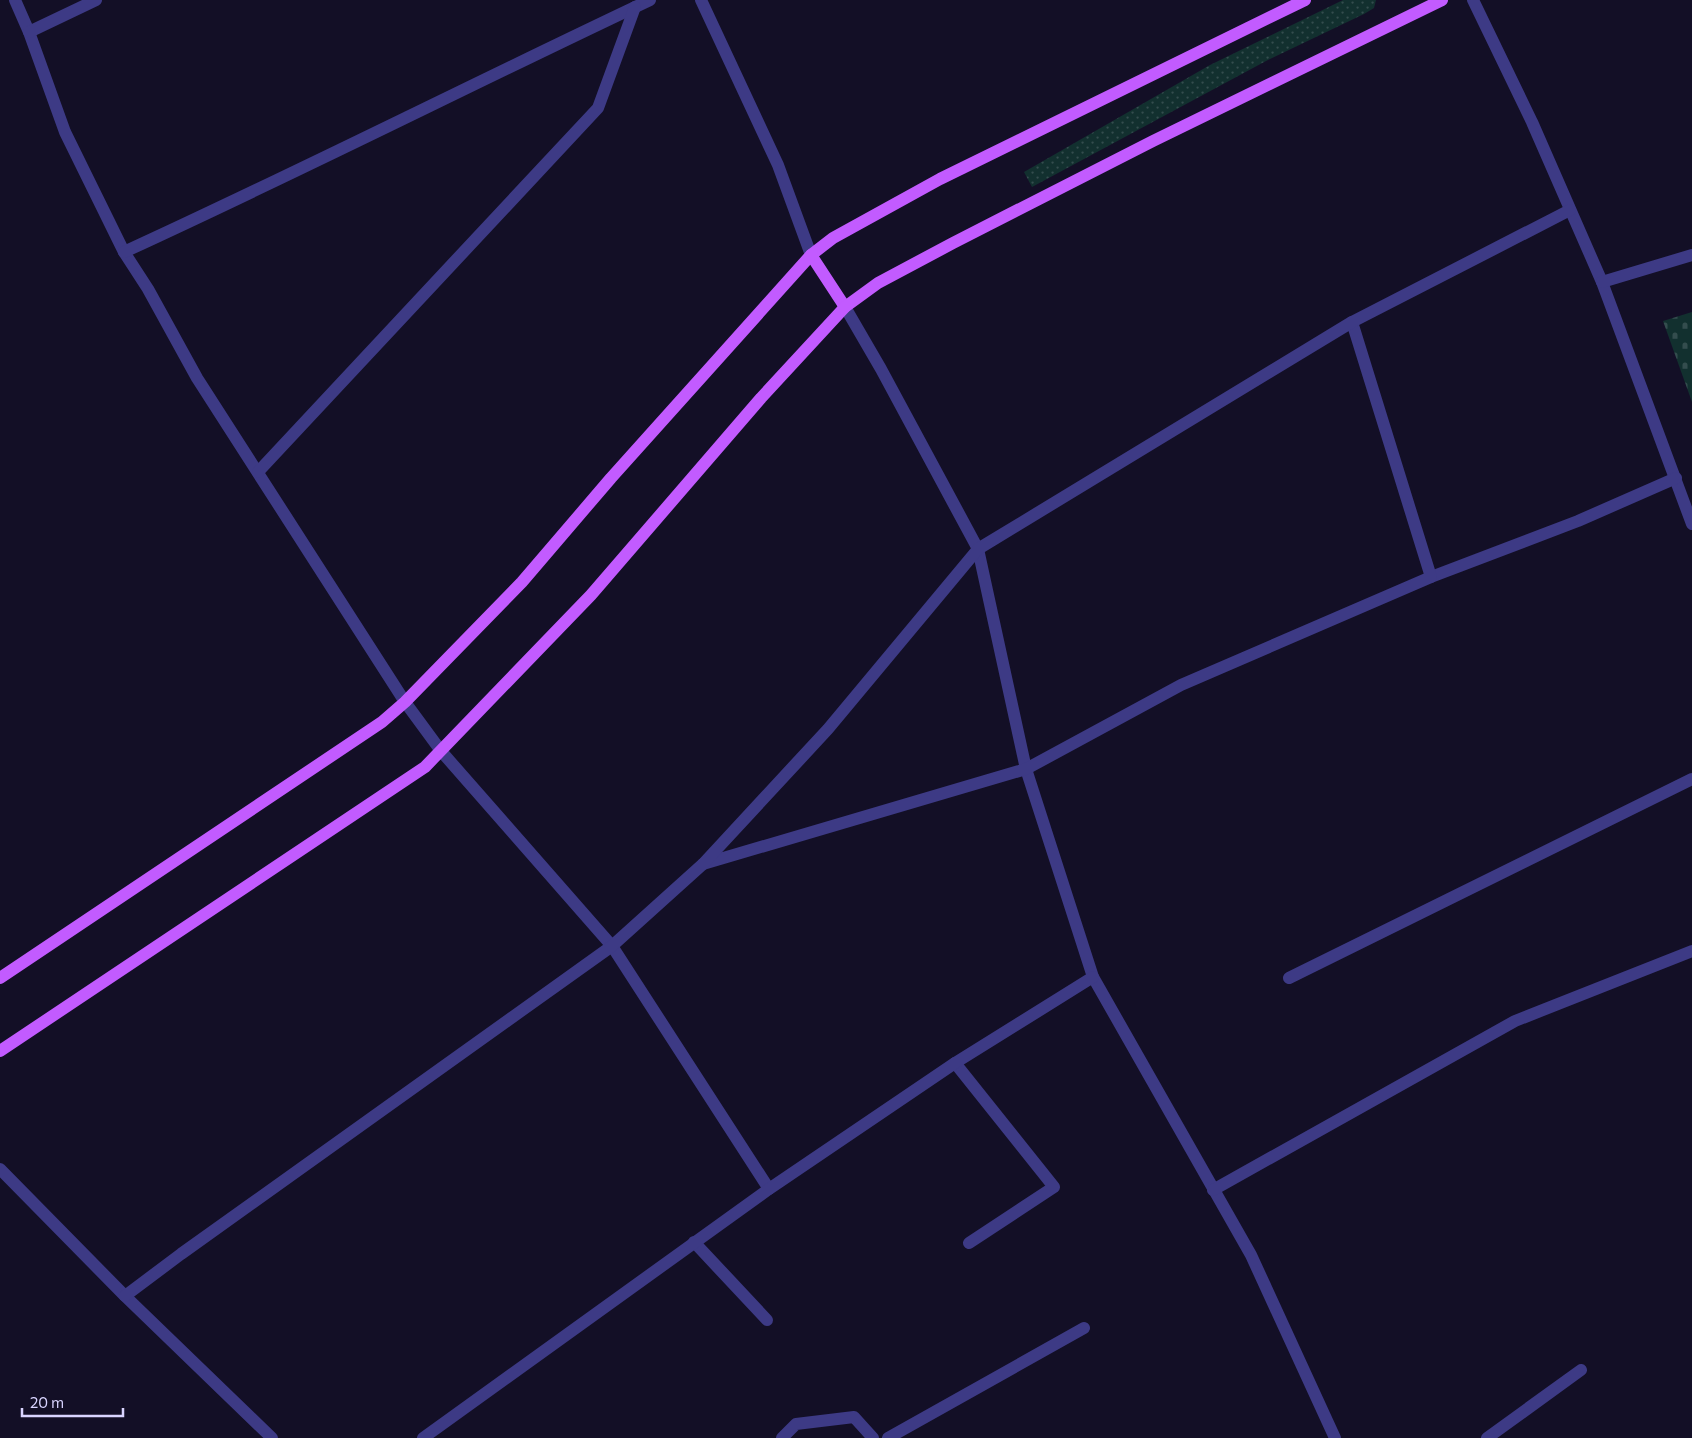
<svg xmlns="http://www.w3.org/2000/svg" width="1692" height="1438" viewBox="0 0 1692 1438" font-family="Commissioner,sans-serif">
<defs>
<pattern id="grass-dots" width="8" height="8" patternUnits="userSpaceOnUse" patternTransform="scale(1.25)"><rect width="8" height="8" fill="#12302f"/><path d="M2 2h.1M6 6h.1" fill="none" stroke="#344d4e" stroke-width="1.8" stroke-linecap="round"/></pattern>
<pattern id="cemetery-stones" width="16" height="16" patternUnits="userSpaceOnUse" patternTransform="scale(1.25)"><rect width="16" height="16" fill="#12302f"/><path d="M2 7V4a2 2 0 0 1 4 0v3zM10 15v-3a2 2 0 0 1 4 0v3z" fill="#344d4e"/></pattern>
</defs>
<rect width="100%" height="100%" fill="#130f26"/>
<polygon fill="url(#grass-dots)" points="1343,0 1376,0 1374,8 1364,14 1266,61 1032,187 1024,172 1210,65"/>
<polygon fill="url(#cemetery-stones)" points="1692,312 1692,402 1663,321"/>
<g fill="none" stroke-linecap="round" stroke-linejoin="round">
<g stroke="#3d3a85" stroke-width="12">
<polyline points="15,0 29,32 65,132 124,252 148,289 197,378 405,702 441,751 612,946 769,1189"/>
<polyline points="701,0 778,165 811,255"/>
<polyline points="1473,0 1532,122 1602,282 1692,524"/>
<polyline points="29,32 96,0"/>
<path d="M124,252C301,171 474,83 650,0"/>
<polyline points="1602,282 1692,255"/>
<polyline points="845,307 881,369 978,549 1026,769 1093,977 1251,1255 1335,1438"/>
<polyline points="258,472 598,108 635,7"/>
<polyline points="1431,577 1578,521 1676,478"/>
<polyline points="703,864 1026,769 1181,685 1431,577 1352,322"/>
<polyline points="1289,978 1692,779"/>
<polyline points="955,1063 1054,1187 969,1243"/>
<polyline points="0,1169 125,1296 272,1438"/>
<polyline points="1213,1190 1515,1021 1692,951"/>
<polyline points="694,1242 767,1320"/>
<polyline points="125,1296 181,1254 612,946 703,864 828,729 978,549 1352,322 1570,210"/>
<polyline points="423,1438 769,1189 955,1063 1093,977"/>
<polyline points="782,1438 796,1424 854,1417 873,1438"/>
<polyline points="888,1438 1084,1328"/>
<polyline points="1487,1438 1581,1370"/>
</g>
<g stroke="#c25bff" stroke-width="12">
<polyline points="811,255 845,307"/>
<polyline points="0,978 382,722 405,702 522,582 611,478 811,255 833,238 940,179 1305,0"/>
<polyline points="0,1051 425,767 591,595 761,398 845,307 878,283 953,243 1153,141 1442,0"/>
</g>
</g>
<path d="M22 1408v8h101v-8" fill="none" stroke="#d9d4ff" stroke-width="2.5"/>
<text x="30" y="1408" font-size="15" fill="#d9d4ff" stroke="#130f26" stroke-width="4" paint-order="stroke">20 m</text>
</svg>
